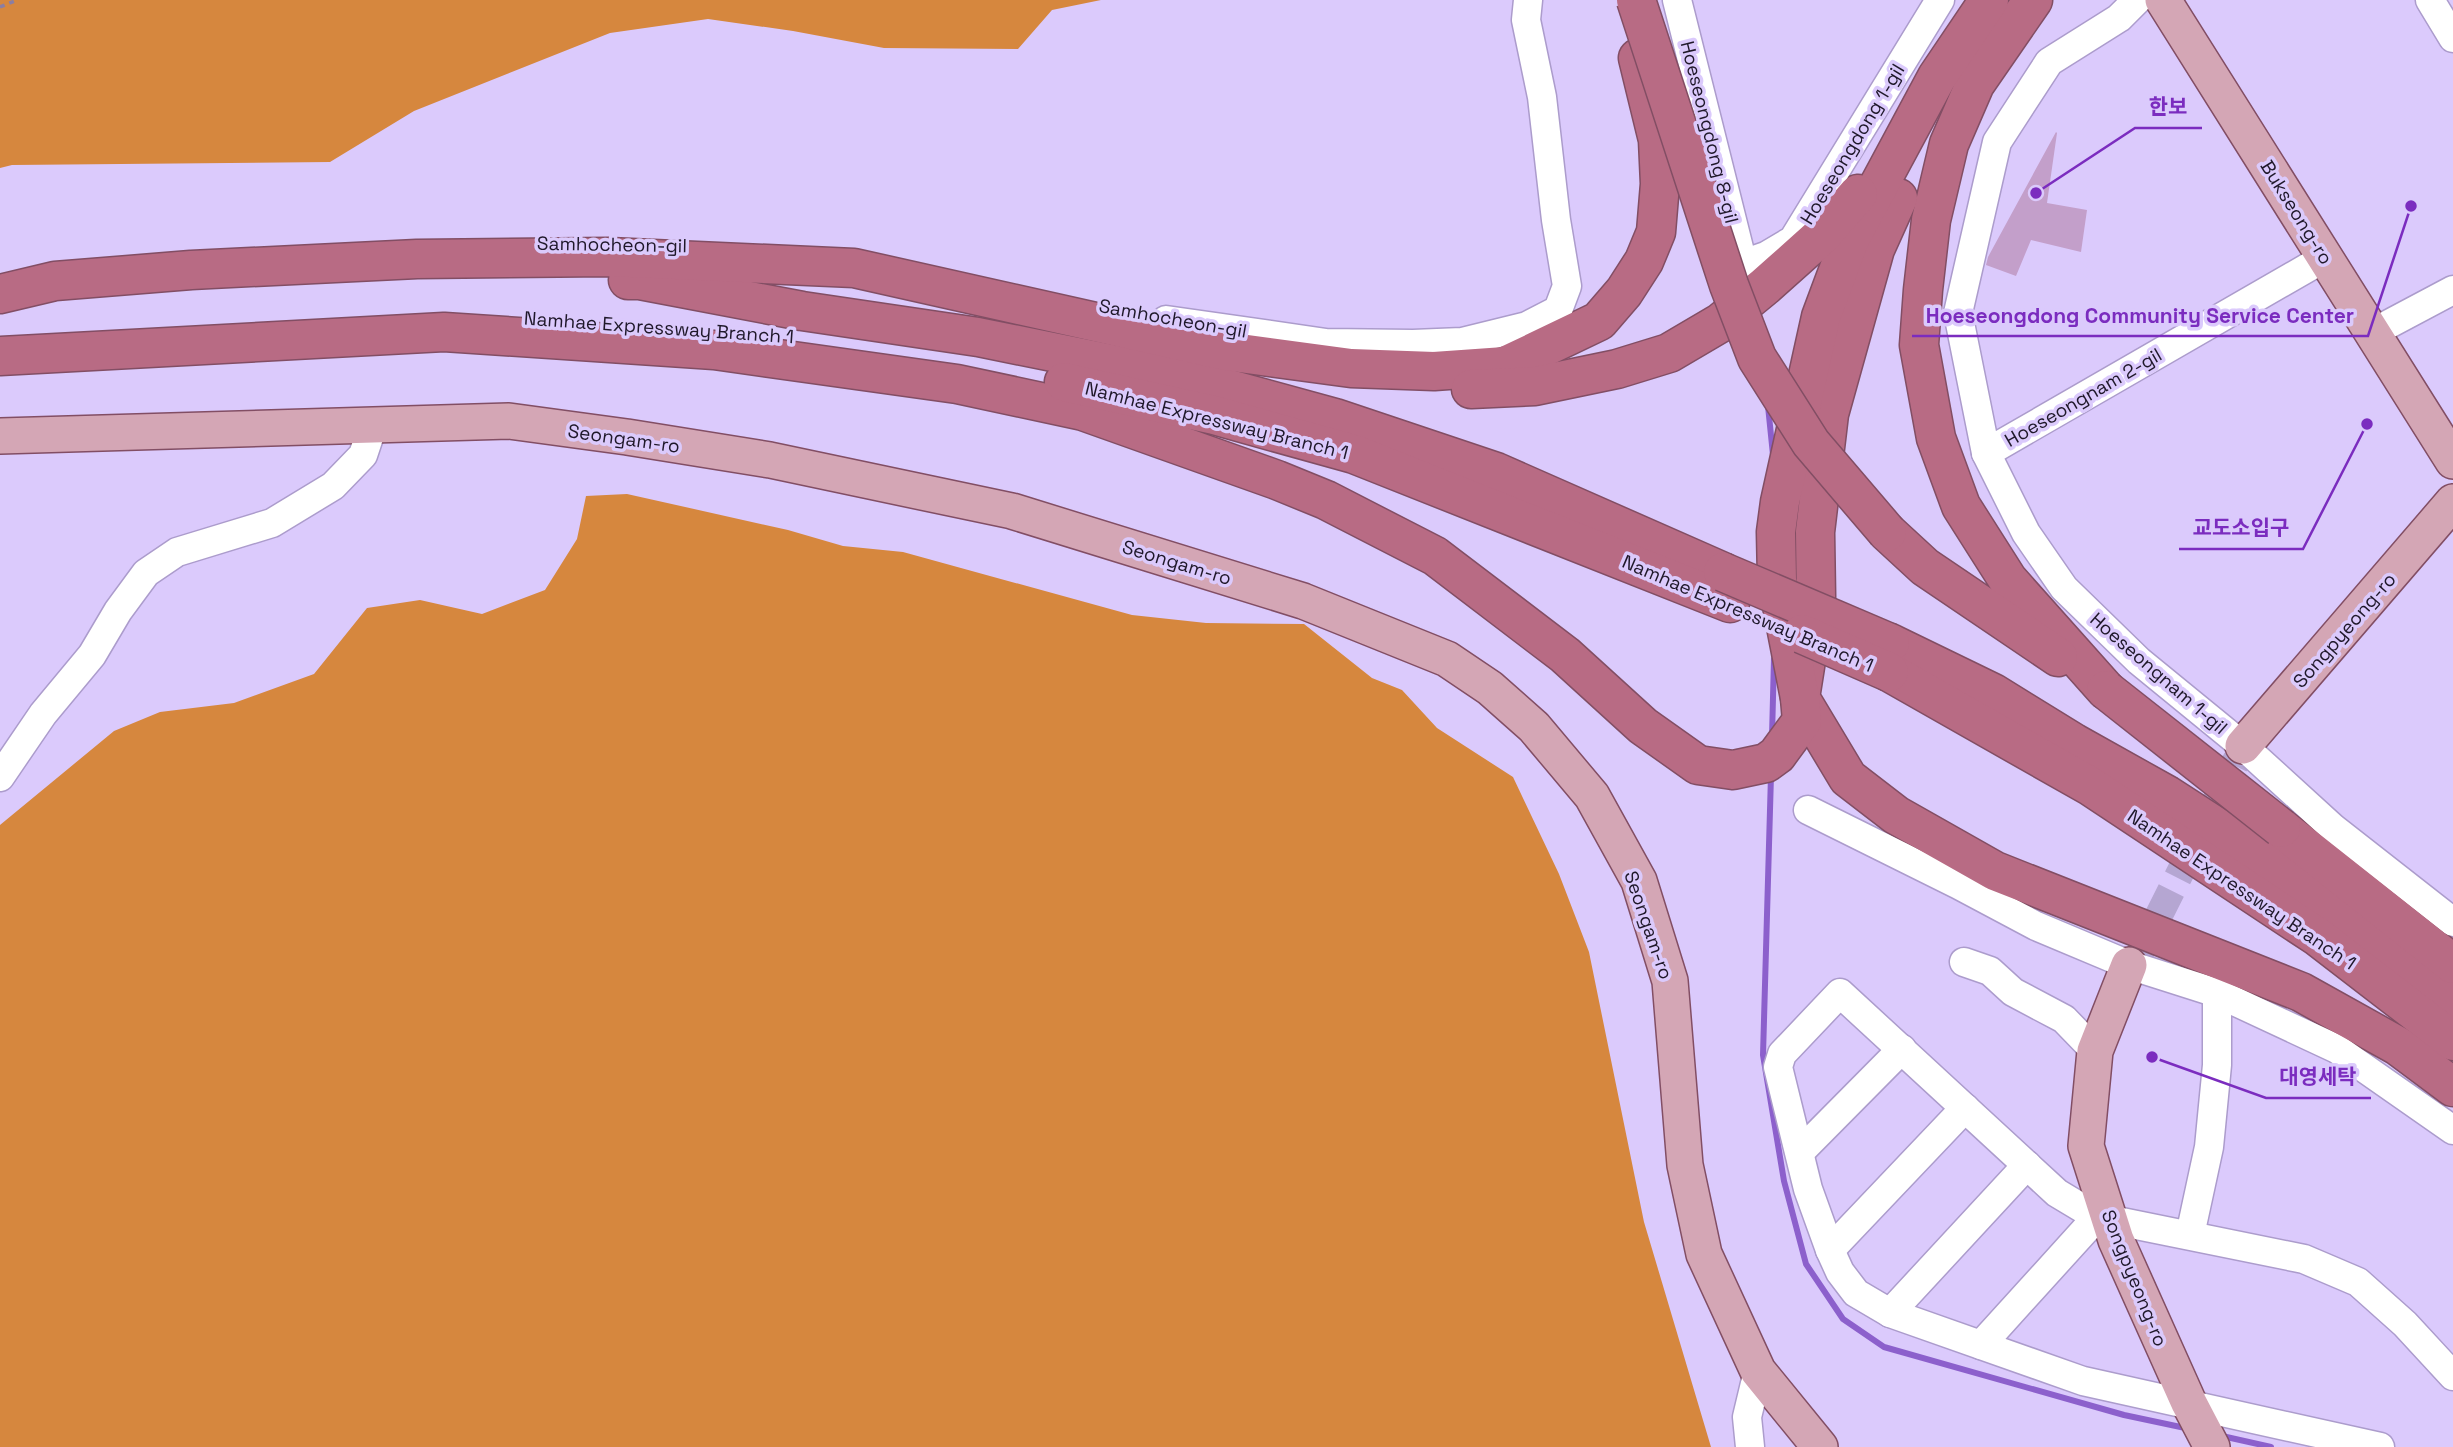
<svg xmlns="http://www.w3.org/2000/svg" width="2453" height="1447" viewBox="0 0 2453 1447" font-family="'Space Grotesk','Noto Sans KR',sans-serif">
<rect width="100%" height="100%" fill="#dbcafc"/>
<g fill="#d6873e">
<polygon points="0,0 1101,0 1052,10 1018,49 884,48 793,31 708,19 610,33 414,111 330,162 12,165 0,168"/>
<polygon points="627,494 788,530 843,546 903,552 1132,615 1206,623 1304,624 1372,678 1402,690 1437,728 1513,777 1559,874 1589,952 1644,1222 1711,1447 0,1447 0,825 114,731 160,712 234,703 314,674 367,608 420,600 482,614 545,590 577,539 586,496"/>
</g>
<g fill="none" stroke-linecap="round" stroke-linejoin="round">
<g stroke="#8c60cc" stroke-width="6">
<polyline points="1768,406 1773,455"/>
<polyline points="1772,736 1774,659"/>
<polyline points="1771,775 1763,1055 1784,1181 1806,1264 1843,1319 1884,1347 2124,1415 2190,1429"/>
<polyline points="2222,1436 2271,1447"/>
</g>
</g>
<polygon fill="#c39fca" points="2056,132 2057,133 2047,203 2087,210 2081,252 2031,240 2016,276 1986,265 1988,257"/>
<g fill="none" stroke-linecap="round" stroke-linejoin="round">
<polyline stroke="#b5a6d2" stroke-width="28" stroke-dasharray="28 14" stroke-linecap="butt" points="2140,953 2237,759"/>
<defs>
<g id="minor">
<polyline points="1677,0 1743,264 1766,256 1793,240 1940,0"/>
<polyline points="2137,0 2119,18 2049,62 1997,142 1958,313 1986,453 2026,533 2064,588 2139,661 2243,746 2333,828 2453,922"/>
<polyline points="2430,0 2453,38"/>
<polyline points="1166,320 1326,343 1413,344 1462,342 1527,326 1558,310 1567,286 1556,220 1542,97 1526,20 1528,0"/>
<polyline points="2372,333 2453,290"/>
<polyline points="1986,453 2326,257"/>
<polyline points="0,777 43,714 92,655 118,611 146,573 177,552 272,523 333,486 363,455 373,425"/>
<polyline points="1808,810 1957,884 2036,926 2129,965 2217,993 2337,1049 2453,1130"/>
<polyline points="1964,962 1990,971 2013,992 2064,1019 2095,1051"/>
<polyline points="1800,1152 1902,1049"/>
<polyline points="2097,1217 2057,1193 1840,993 1782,1054 1778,1067 1808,1189 1830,1250 1840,1272 1856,1293 1890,1313 2083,1381 2380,1447"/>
<polyline points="2190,1235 2209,1147 2217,1065 2217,993"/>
<polyline points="1830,1250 1965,1108"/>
<polyline points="1890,1313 2027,1165"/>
<polyline points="1981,1345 2097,1217 2304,1259 2358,1282 2405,1324 2453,1376"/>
<polyline points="1750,1447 1747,1417 1758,1371"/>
</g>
<g id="major">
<polyline points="2163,0 2453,461"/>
<polyline points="0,436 509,421 627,437 770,460 1012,511 1303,601 1447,659 1490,688 1534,727 1592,796 1639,881 1670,981 1685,1165 1704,1254 1758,1371 1820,1447"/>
<polyline points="2243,746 2453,502"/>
<polyline points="2129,965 2095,1051 2086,1146 2116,1240 2189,1403 2212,1447"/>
</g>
<g id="highway">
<polyline points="2033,0 1975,84 1949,144 1931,220 1923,290 1919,345 1936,438 1961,506 2008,580 2106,690"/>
<polyline points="1898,198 1875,249 1829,414 1815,532 1816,597 1800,698 1848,778 1896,815 1995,871 2301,992 2398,1046 2453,1087"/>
<polyline points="628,280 640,280 802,311 978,337 1211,384 1335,418 1496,472 1723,572"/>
<polyline points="0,294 55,281 191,270 417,259 609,257 854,268 1225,351 1351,368 1434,371 1505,366 1599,321 1624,292 1644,261 1656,232 1660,184 1658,140 1638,58"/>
<polyline points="0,356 444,332 714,350 957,384 1083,411 1277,480 1326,500 1435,556 1565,655 1643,726 1698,765 1733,770 1766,763 1777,755 1802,721 1800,698 1777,580 1776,532 1780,502 1821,317 1850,239 1937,77 1989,0"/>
<polyline points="1064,382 1214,415 1354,454 1730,603"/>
<polyline points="1471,389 1535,386 1617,369 1669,353 1720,323 1765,286 1821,236 1858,194"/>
<polyline points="1887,532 1925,567 2058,657"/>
<polyline points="1890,643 1993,693 2074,743 2167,795 2297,879 2453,1000"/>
<polyline points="1889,672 2090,786 2318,937 2453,1041"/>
<polyline points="2281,828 2453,964"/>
</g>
</defs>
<use href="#minor" stroke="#ac9ccc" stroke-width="31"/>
<use href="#major" stroke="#824e64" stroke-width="38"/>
<use href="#highway" stroke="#824e64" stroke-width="41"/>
<polyline stroke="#8b7ea3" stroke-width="3.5" stroke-dasharray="5 5" stroke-linecap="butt" points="0,7 17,0"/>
<use href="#minor" stroke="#fff" stroke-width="28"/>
<use href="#major" stroke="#d4a6b5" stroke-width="35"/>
<use href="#highway" stroke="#b86b84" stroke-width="38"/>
<defs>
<g id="highway-bridge">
<polyline points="1636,0 1729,285 1757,358 1811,443 1887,532"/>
<polyline points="1723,572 1890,643"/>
<polyline points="1802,634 1889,672"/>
<polyline points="2106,690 2281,828"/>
</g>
</defs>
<use href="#highway-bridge" stroke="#824e64" stroke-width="41" stroke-linecap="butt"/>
<use href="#highway-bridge" stroke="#b86b84" stroke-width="38"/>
</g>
<g text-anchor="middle" stroke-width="7" stroke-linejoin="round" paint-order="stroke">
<g font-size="19" fill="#1f182a" stroke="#dbcafc">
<text transform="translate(1710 132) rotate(76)" y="7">Hoeseongdong 8-gil</text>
<text transform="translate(1852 144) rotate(-59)" y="7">Hoeseongdong 1-gil</text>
<text transform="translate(2297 212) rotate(58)" y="7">Bukseong-ro</text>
<text transform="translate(612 244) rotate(1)" y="7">Samhocheon-gil</text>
<text transform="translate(1173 318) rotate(10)" y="7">Samhocheon-gil</text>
<text transform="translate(659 327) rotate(4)" y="7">Namhae Expressway Branch 1</text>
<text transform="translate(2083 397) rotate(-30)" y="7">Hoeseongnam 2-gil</text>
<text transform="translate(1217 420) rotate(14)" y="7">Namhae Expressway Branch 1</text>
<text transform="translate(624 438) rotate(8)" y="7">Seongam-ro</text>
<text transform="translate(1177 562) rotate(17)" y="7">Seongam-ro</text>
<text transform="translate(1748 613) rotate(23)" y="7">Namhae Expressway Branch 1</text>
<text transform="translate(2344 630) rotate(-49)" y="7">Songpyeong-ro</text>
<text transform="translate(2159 673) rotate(41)" y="7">Hoeseongnam 1-gil</text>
<text transform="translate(2242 889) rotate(34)" y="7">Namhae Expressway Branch 1</text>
<text transform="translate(1649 925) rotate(71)" y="7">Seongam-ro</text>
<text transform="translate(2135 1278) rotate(68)" y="7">Songpyeong-ro</text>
</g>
</g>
<path fill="none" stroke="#7b2cbf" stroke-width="2.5" d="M2036 193L2135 128H2202M2411 206L2368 336H1912M2367 424L2303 549H2179M2152 1057L2266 1098H2371"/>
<g fill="#7b2cbf" stroke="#dbcafc" stroke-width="2.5">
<circle cx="2036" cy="193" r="7"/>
<circle cx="2411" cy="206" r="7"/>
<circle cx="2367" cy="424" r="7"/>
<circle cx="2152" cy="1057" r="7"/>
</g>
<g font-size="21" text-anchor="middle" font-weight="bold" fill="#7b2cbf" stroke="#dbcafc" stroke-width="7" stroke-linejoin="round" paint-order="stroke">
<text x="2168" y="114">한보</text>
<text x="2140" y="323">Hoeseongdong Community Service Center</text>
<text x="2241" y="535">교도소입구</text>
<text x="2318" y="1084">대영세탁</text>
</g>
</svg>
